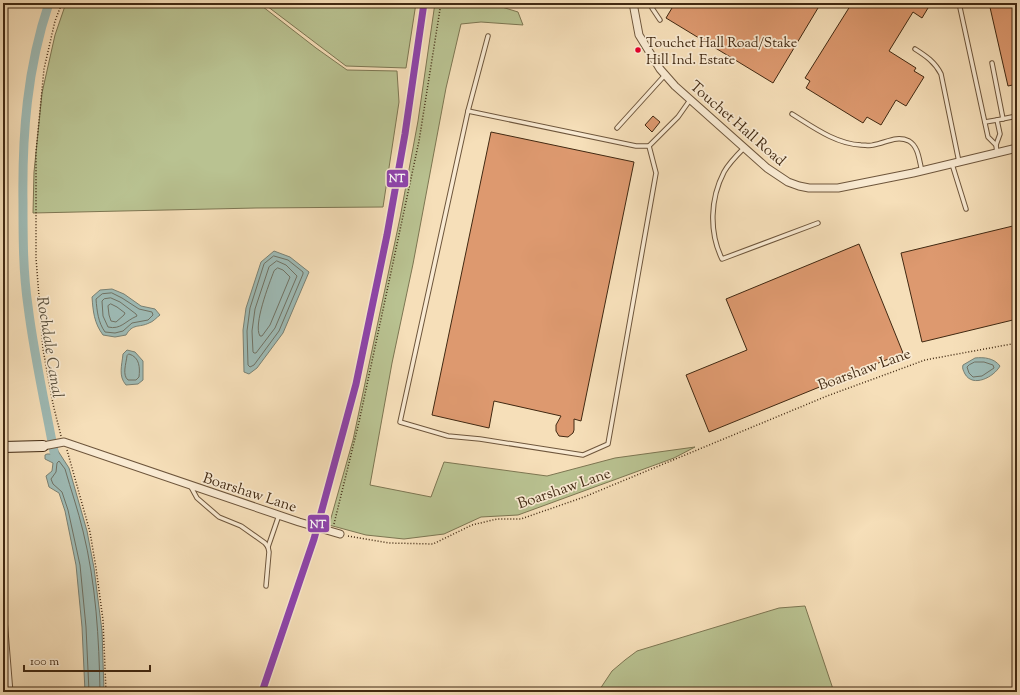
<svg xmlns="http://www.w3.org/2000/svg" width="1020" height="695" viewBox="0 0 1020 695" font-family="'Sorts Mill Goudy',serif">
<rect width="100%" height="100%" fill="#f6dfb9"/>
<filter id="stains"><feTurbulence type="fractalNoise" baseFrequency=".005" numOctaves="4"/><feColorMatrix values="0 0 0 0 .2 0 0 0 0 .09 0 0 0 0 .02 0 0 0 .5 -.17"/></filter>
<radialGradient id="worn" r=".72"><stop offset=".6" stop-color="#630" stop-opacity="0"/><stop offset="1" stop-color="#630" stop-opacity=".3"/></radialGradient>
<g fill="#b9c291" stroke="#7d7652">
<polygon points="66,3 258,3 316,48 347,70 397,71 399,102 383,207 256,208 33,213 34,172 42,93 55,35"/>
<polygon points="263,3 416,3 406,68 346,66"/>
<polygon points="435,3 489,3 518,12 523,25 481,22 461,24 446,88 413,264 392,363 370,485 431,497 444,462 547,476 615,458 695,447 674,458 518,515 481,517 444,534 404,539 366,535 329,525 353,440 400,218 418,121"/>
<polygon points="805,606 834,692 598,692 612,671 625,660 637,651 779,608"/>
</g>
<g fill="#9ebbb6" stroke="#798174">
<polygon points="274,251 290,257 309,272 283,333 257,368 249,374 244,372 243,330 246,308 261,262"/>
<path d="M112,289L124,294L141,306L155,309L160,315C157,317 153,322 149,323C139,328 133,323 126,335L115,337L103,335C94,323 93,311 92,297L100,290Z"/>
<path d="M127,350L135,352L143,361V380L138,384L126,385C118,376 122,365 123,354Z"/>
<path d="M975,358C984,357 994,358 1000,366C994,377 973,388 965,374C963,370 962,368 963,365Z"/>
<polygon points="52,447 57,447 58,451 69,468 87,531 94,568 102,631 104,692 85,692 82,627 76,565 65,511 59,493 49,487 46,476 52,471 53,463 45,459 45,455 47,454 51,454"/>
</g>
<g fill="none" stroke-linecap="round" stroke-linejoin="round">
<g stroke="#707264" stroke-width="1">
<polygon points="274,256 288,260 303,272 303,274 279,331 254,365 250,367 248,365 247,331 250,308 264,264"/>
<polygon points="277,261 286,265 297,276 275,328 256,353 254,353 253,352 252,331 255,309 269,267"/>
<path d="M278,268L283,270L290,277L270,325L262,336H260C253,325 269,284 274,271Z"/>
<path d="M112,293L122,298L139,309L152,312L153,315L148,320L132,323L123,331L115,333L105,332C98,322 97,311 96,299L102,294Z"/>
<path d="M111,298L120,302L136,314L137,316C125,321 121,330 108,327L103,316L102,301L104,299Z"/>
<polygon points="111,304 117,307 125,313 124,315 116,322 111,321 109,315 108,306"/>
<path d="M129,354C140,357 140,368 139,377L136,380H128C122,375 126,364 127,356Z"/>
<polygon points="975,362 984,362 993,365 994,368 982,376 973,377 969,373 967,367 969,365"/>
<path d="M89,692L86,627L80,565L68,510L62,492L53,484L51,479L56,472L57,463L59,461L65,469C71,490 78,510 83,531C96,584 99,638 100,692"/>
</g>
<path stroke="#9ebbb6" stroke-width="9" d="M49,3C27,68 22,135 23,203C23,238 23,272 28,306C34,355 45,404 54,452"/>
</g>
<g fill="#dd996f" stroke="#412912">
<polygon points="675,3 821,3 773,83 666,18"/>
<polygon points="852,3 931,3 922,18 913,12 889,51 916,68 914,71 924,77 906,106 896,100 881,125 867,117 863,123 806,88 810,81 805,78"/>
<polygon points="989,3 1017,3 1017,84 1008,86"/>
<polygon points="653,116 660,122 652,132 645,125"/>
<polygon points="491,132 634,162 581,421 574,419 574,430 573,433 568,437 559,436 556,431 556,425 561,416 494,401 489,428 432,415"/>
<polygon points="1017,225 1017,319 922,342 901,253"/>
<polygon points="859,244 903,353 709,432 686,375 747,350 726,299"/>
</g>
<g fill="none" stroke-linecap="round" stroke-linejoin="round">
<defs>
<g id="lane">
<polyline points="651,3 652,8 660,20"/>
<polyline points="959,3 988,137 996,145 997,153"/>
<polyline points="488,36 468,111 400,422 448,436 480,439 583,455 608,444 656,173 649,146"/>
<path d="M915,49C926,56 935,62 941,74L959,162"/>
<polyline points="992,63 1003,119"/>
<polyline points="468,111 636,146 649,146 678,117 690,100"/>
<path d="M792,114C813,127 836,144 861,145C865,145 870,146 873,145C886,143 896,135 909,141C919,147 919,161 922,171"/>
<polyline points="985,122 997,120"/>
<polyline points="617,128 665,75"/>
<polyline points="996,145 1000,134 997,120 1017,116"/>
<path d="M744,148C737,155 729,163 724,172C710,199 709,232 722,259L818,223"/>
<polyline points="952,164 966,209"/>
<polyline points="191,487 197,498 219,517 241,526 265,543 268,547 269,552 266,586"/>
<polyline points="268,547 279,515"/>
</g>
<g id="street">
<polyline points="633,3 639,35 660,69 675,86 767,168 788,182 799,186 809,188 838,188 913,173 1017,148"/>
<polyline points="43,446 64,442 299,522 340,534"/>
<polyline points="3,618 9,692"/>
</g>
<polyline id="secondary" points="3,447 43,446"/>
</defs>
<use href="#lane" stroke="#6e563c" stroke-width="5.5"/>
<use href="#street" stroke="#6e563c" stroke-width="9"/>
<use href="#secondary" stroke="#412912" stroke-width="12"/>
<g stroke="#412912" stroke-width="1.5" stroke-dasharray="1 2" stroke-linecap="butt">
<polyline points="61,436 53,404 43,349 36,258 36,152 44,69 55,21 62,3"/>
<polyline points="67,450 90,532 96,568 103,620 106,692"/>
<polyline points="334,524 359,422 419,141 441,3"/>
<polyline points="348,536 389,543 433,544 472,525 497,519 521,519 584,497 827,396 925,360 1017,343"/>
</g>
<use href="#lane" stroke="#f9ead2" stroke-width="3.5"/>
<use href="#street" stroke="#f9ead2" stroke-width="7"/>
<use href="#secondary" stroke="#f9ead2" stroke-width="10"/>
<defs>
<polyline id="rail-1" points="262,692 314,539 356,384 387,235 405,134 424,3"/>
</defs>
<use href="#rail-1" stroke="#f9ead2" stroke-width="10"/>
<use href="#rail-1" stroke="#8e44ad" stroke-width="7"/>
</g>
<circle fill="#e4002b" stroke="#f9ead2" stroke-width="1.5" cx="638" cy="50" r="3.5"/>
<g text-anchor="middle" stroke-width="3.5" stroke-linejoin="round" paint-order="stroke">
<g font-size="14" fill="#412912" stroke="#f9ead2" text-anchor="start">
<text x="646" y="47">Touchet Hall Road/Stake<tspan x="646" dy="17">Hill Ind. Estate</tspan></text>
</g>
<g font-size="15" fill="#412912" stroke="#f9ead2">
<text transform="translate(738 123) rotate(41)" y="5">Touchet Hall Road</text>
<text transform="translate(864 369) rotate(-20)" y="5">Boarshaw Lane</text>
<text transform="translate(564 488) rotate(-19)" y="5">Boarshaw Lane</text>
<text transform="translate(250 492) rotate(18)" y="5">Boarshaw Lane</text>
</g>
<g font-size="16" font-style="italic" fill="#584e3b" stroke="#f9ead2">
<text transform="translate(51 347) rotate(81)" y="6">Rochdale Canal</text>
</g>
</g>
<g stroke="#f9ead2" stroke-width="1.5">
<rect x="386" y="169" width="23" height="19" rx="4" fill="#8e44ad"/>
<rect x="307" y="514" width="23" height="19" rx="4" fill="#8e44ad"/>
</g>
<g font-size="11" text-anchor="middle" font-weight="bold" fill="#fff">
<text x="397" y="182">NT</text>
<text x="318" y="528">NT</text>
</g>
<rect width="1020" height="695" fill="none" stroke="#f6dfb9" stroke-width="16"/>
<rect x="4" y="4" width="1012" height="687" fill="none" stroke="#412912" stroke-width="2"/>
<rect x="8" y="8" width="1004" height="679" fill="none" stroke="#412912"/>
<path d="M24 665v6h126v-6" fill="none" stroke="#412912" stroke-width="2"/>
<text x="30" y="665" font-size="12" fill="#412912" stroke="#f9ead2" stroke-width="3" paint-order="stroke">100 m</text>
<rect width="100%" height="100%" filter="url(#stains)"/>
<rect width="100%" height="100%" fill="url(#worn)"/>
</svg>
